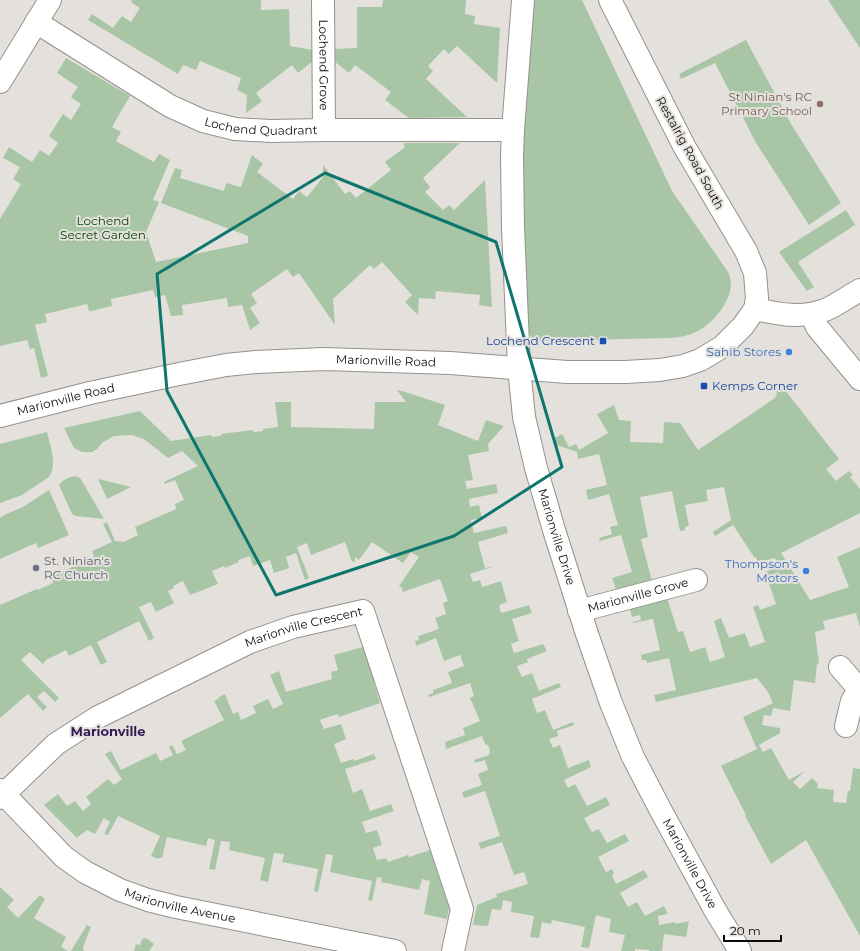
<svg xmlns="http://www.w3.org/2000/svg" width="860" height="951" viewBox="0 0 860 951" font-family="Montserrat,sans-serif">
<rect width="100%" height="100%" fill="#e4e1dd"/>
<g fill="#a8c6a5">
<polygon points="132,0 261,0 261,10 289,9 290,46 313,50 313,61 298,73 292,65 256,93 262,101 246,113 247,95 237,90 241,78 200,61 196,70 183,65 178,74 88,20 92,14 113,28 122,16 131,22 140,8 131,2"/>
<polygon points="383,0 466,0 465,14 475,16 474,24 500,28 497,83 457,46 449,54 444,49 428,66 433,71 426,79 467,117 409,118 385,100 391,92 355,65 349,73 334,61 333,49 357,48 357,7 382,7"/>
<path d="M533,0H582L672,191L726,269C728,271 729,274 730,277C736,300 709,330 688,335C682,337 676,337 670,338L539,341L532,338L529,333L525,274L523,125Z"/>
<polygon points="828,0 860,0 860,48"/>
<polygon points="746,40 791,124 841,203 809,225 756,143 715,63 681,79 679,74"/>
<polygon points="66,58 130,96 112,127 121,132 116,141 154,162 159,154 170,160 153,200 159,202 146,232 156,262 248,243 248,236 161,203 175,168 182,170 180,178 224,191 226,183 241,187 252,155 263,164 257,172 293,199 299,191 307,197 323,177 323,165 345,194 350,191 356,198 391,170 385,162 404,148 404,143 460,143 423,178 430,187 425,192 443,210 449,205 454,210 485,180 492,307 479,305 480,295 436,291 435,299 419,298 418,315 405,302 412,295 382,262 374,269 370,265 333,299 335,325 299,273 293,277 287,269 251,294 257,303 250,308 260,323 250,330 242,305 228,307 227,298 182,305 183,315 171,316 165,295 155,297 153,290 111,299 112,306 91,311 89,311 87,304 45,314 47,322 35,325 48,376 41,378 34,348 30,349 27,340 0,346 0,219 21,184 13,179 20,167 3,158 9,147 32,162 40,150 49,156 58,143 49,136 63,114 71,120 81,104 71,97 78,87 57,73"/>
<polygon points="846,210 860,233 855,225 798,262 814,287 807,291 779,252"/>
<polygon points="781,385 839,459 826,469 836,481 849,471 853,475 850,477 860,489 860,513 781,553 810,600 849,587 837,557 860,547 860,627 856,613 823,621 825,629 815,632 819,663 817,664 815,683 794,680 790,711 773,708 771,716 764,715 762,725 780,728 780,733 759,745 763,752 771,748 789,780 805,771 793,782 800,789 812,778 818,784 817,788 834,790 833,802 846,803 848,791 850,791 853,768 860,769 860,936 806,840 771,864 745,816 746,815 721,766 757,749 743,717 773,703 768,692 757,678 656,702 654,695 676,690 669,658 647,663 646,660 642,660 641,655 660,650 653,619 634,623 633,622 641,620 640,615 632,617 629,607 667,598 678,632 683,631 690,652 705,647 710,662 725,657 714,621 721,618 729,638 745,633 750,647 765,642 753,607 758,605 760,610 776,604 765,572 779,567 775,558 758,563 756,557 754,557 733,525 715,536 713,532 731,520 724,487 706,490 708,501 685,505 689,526 685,527 685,530 680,531 672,491 640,497 648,537 641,539 652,581 616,589 612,578 632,572 621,535 600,541 599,538 612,534 610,527 618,525 609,494 588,500 586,490 607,485 599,454 578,459 577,452 554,444 553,439 562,434 569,447 576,444 579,450 608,433 597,414 614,405 619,420 631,421 630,442 663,443 664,422 680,423 698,450 775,398 777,393 774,389"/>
<polygon points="397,390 402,391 445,405 438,425 478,441 486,420 504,426 488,444 489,451 468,455 473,480 465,481 467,489 496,484 498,493 469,499 470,507 479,505 482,518 471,520 474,533 506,526 508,533 478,542 485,568 495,566 470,574 473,582 480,580 482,587 501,581 507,602 499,605 501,613 529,605 532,613 512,619 519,641 511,644 514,653 543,644 547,651 527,659 528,662 517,666 522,677 532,673 539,691 559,683 561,687 532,699 537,713 545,710 553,730 573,722 574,725 557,731 558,736 549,739 553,748 560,745 568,768 589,760 591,767 564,780 568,788 575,784 587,806 606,797 610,805 584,818 592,832 599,829 607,843 625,834 629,841 598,857 606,872 612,869 614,873 612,875 616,884 644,870 648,877 620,893 628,907 637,902 645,916 664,906 668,914 658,916 659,925 675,922 675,924 689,921 686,937 664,934 662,951 649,951 649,950 635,949 635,951 621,951 625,935 609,932 611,919 596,915 589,948 581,947 585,927 552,920 551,924 542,922 539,938 530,937 534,916 511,912 512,902 503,900 501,910 492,909 488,926 473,925 477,905 497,897 496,894 528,884 524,872 514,875 502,842 481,849 478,843 500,836 485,791 464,798 462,792 482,785 478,774 488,770 485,760 475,763 474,760 489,755 490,750 488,745 485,744 482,736 446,749 445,742 465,735 463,728 480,721 470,698 474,696 470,683 429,697 428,695 433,693 433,690 452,683 448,672 464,666 460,655 444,661 436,638 416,646 415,641 419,640 418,636 439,629 435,618 446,614 443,603 448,601 440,579 403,592 402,588 399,586 419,557 411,552 403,563 372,542 359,560 355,557 355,561 352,562 345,542 311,555 307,543 297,547 309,578 305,580 296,553 286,557 289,568 274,573 270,560 253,566 250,556 238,560 239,562 225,568 224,566 212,571 218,584 190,595 183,581 173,586 174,588 168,591 174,603 156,612 151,602 139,607 154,638 149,641 139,621 97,642 107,662 101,665 91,645 69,656 66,650 46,660 43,664 30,652 21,660 59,698 55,702 44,691 37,697 47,707 43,711 28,694 0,718 0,605 37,589 38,590 53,583 51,577 94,557 92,551 112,542 103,524 107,522 115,541 124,542 138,535 135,527 176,509 175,504 184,500 175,480 165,484 164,482 198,466 182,451 168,458 144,439 131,435 114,436 103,442 97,449 92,452 82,452 74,448 64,428 140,411 171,441 211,435 212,437 221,436 221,434 253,430 253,432 263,431 263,429 278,427 275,402 291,402 291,427 374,429 375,402 406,402"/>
<path d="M47,432C50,446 58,464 49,477L22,495L0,503V444Z"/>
<path d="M75,476L80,478L82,481L104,519L76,516L72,514L59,485C62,480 69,477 75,476Z"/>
<polygon points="98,479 131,487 107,499"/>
<polygon points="49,490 69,535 38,548 36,543 0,559 0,518 6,514 23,507"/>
<polygon points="363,647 375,682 374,683 380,703 339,717 337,714 320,720 324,729 341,724 346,739 334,744 341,763 353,759 354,761 374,754 376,759 345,769 353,793 362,789 370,811 391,804 394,811 362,822 366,833 377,830 382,845 373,848 377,860 386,858 388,862 408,855 409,857 430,850 449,907 447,919 424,914 430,881 422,879 419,890 381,882 382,878 377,877 372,901 368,900 372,881 330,872 333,855 326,854 318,892 314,891 318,869 282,862 284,854 274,853 268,882 260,880 265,858 229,850 230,842 221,841 215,870 209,869 215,840 208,838 206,846 167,837 162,858 158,858 158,859 151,856 160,836 118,816 108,835 104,834 110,822 104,818 95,834 87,830 77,838 44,805 58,794 67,806 75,801 83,811 91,804 86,797 108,779 114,785 122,779 105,754 111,751 121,770 156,753 160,761 173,755 169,747 172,745 177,754 186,750 181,741 224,720 214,701 219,698 219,697 225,694 233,714 238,712 241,720 256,713 253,706 268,699 273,709 283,704 270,675 279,671 286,692 332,679 331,672 338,670 334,655"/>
<polygon points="0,887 14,900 7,907 18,918 40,895 45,899 34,918 66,937 61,947 68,951 0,951"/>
<polygon points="87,925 91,927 83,947 84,951 71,951"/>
<polygon points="146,938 154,944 149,951 134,951 136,944 140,945 142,939"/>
</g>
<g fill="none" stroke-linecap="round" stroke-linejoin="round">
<defs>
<g id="minor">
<path id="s1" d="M323,0L324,130"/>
<path id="s2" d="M523,0L513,130L512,156L513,227L519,368L524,417L536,468L554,530L587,634L611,703L633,757L660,809L715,910L740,951"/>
<path id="s3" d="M36,22L170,106L203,121L235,129L271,131L324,130H513"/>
<polyline points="0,82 50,0"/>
<path d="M755,309C779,314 801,319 825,310C837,305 849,296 860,290"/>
<polyline points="811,314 817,327 860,379"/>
<path id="s4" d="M0,416L90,393L179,374L226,365L256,362L324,359L450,363L567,372H625L660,370L683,366L700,360L722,347L743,326L755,309L757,298L755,273L746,251L684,146L610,0"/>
<path id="s5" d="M579,611L696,580"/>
<polyline points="840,667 859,689"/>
<polyline points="846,726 852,701 860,688"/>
<path id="s6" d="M0,790L64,857L85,872L120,890L148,900L176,907L395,951"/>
<path id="s7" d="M0,798L56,744L98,717L250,642L293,627L363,611L462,909L453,951"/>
</g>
</defs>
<use href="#minor" stroke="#94918e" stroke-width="24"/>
<use href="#minor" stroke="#fff" stroke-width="22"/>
</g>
<path fill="none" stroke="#0f766e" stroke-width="3" stroke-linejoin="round" d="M325,173L496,242L562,467L454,536L276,595L167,391L157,274Z"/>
<circle fill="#8d6e63" stroke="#e4e1dd" stroke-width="1.5" cx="820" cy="104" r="4"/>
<g fill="#1a4fb4" stroke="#e4e1dd" stroke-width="1.5">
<rect x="599" y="337" width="8" height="8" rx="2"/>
<rect x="700" y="382" width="8" height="8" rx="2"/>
</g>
<g fill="#3f7fe0" stroke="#e4e1dd" stroke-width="1.5">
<circle cx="789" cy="352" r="4"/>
<circle cx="806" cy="571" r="4"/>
</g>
<circle fill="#6b7280" stroke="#e4e1dd" stroke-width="1.5" cx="36" cy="568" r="4"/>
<g text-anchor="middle" stroke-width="4" stroke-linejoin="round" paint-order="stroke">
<g font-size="12" fill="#0e0c0b" stroke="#e4e1dd">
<text dy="4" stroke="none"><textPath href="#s1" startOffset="65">Lochend Grove</textPath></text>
<text dy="4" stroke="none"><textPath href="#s3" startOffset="253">Lochend Quadrant</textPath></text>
<text transform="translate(690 153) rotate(61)" y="4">Restalrig Road South</text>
<text dy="4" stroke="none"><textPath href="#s4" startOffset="392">Marionville Road</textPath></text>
<text dy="4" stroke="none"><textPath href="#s4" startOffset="68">Marionville Road</textPath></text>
<text dy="4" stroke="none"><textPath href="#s2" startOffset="542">Marionville Drive</textPath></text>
<text dy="4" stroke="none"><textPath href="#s5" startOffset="61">Marionville Grove</textPath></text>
<text dy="4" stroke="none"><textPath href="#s7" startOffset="353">Marionville Crescent</textPath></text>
<text dy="4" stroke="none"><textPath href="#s2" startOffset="896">Marionville Drive</textPath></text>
<text dy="4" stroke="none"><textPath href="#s6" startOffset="220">Marionville Avenue</textPath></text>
</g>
<g font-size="12" fill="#785e54" stroke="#e4e1dd" text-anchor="end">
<text x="812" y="101">St Ninian's RC<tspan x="812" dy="14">Primary School</tspan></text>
</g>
<g font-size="12" fill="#004500" stroke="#e4e1dd">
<text x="103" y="225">Lochend<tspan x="103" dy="14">Secret Garden</tspan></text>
</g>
<g font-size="12" fill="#164399" stroke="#e4e1dd" text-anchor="end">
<text x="595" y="345">Lochend Crescent</text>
<text x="712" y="390" text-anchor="start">Kemps Corner</text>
</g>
<g font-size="12" fill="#366cbe" stroke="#e4e1dd" text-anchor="end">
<text x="781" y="356">Sahib Stores</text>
<text x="798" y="568">Thompson's<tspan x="798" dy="14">Motors</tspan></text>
</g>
<g font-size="12" fill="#5b616d" stroke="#e4e1dd" text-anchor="start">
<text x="44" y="565">St. Ninian's<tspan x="44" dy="14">RC Church</tspan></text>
</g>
<g font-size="13" font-weight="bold" fill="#361c55" stroke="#e4e1dd">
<text x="108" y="736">Marionville</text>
</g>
</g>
<path d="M724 935v6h57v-6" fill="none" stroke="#0e0c0b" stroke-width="2"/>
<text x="730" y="935" font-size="12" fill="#0e0c0b" stroke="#e4e1dd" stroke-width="3" paint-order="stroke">20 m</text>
</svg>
